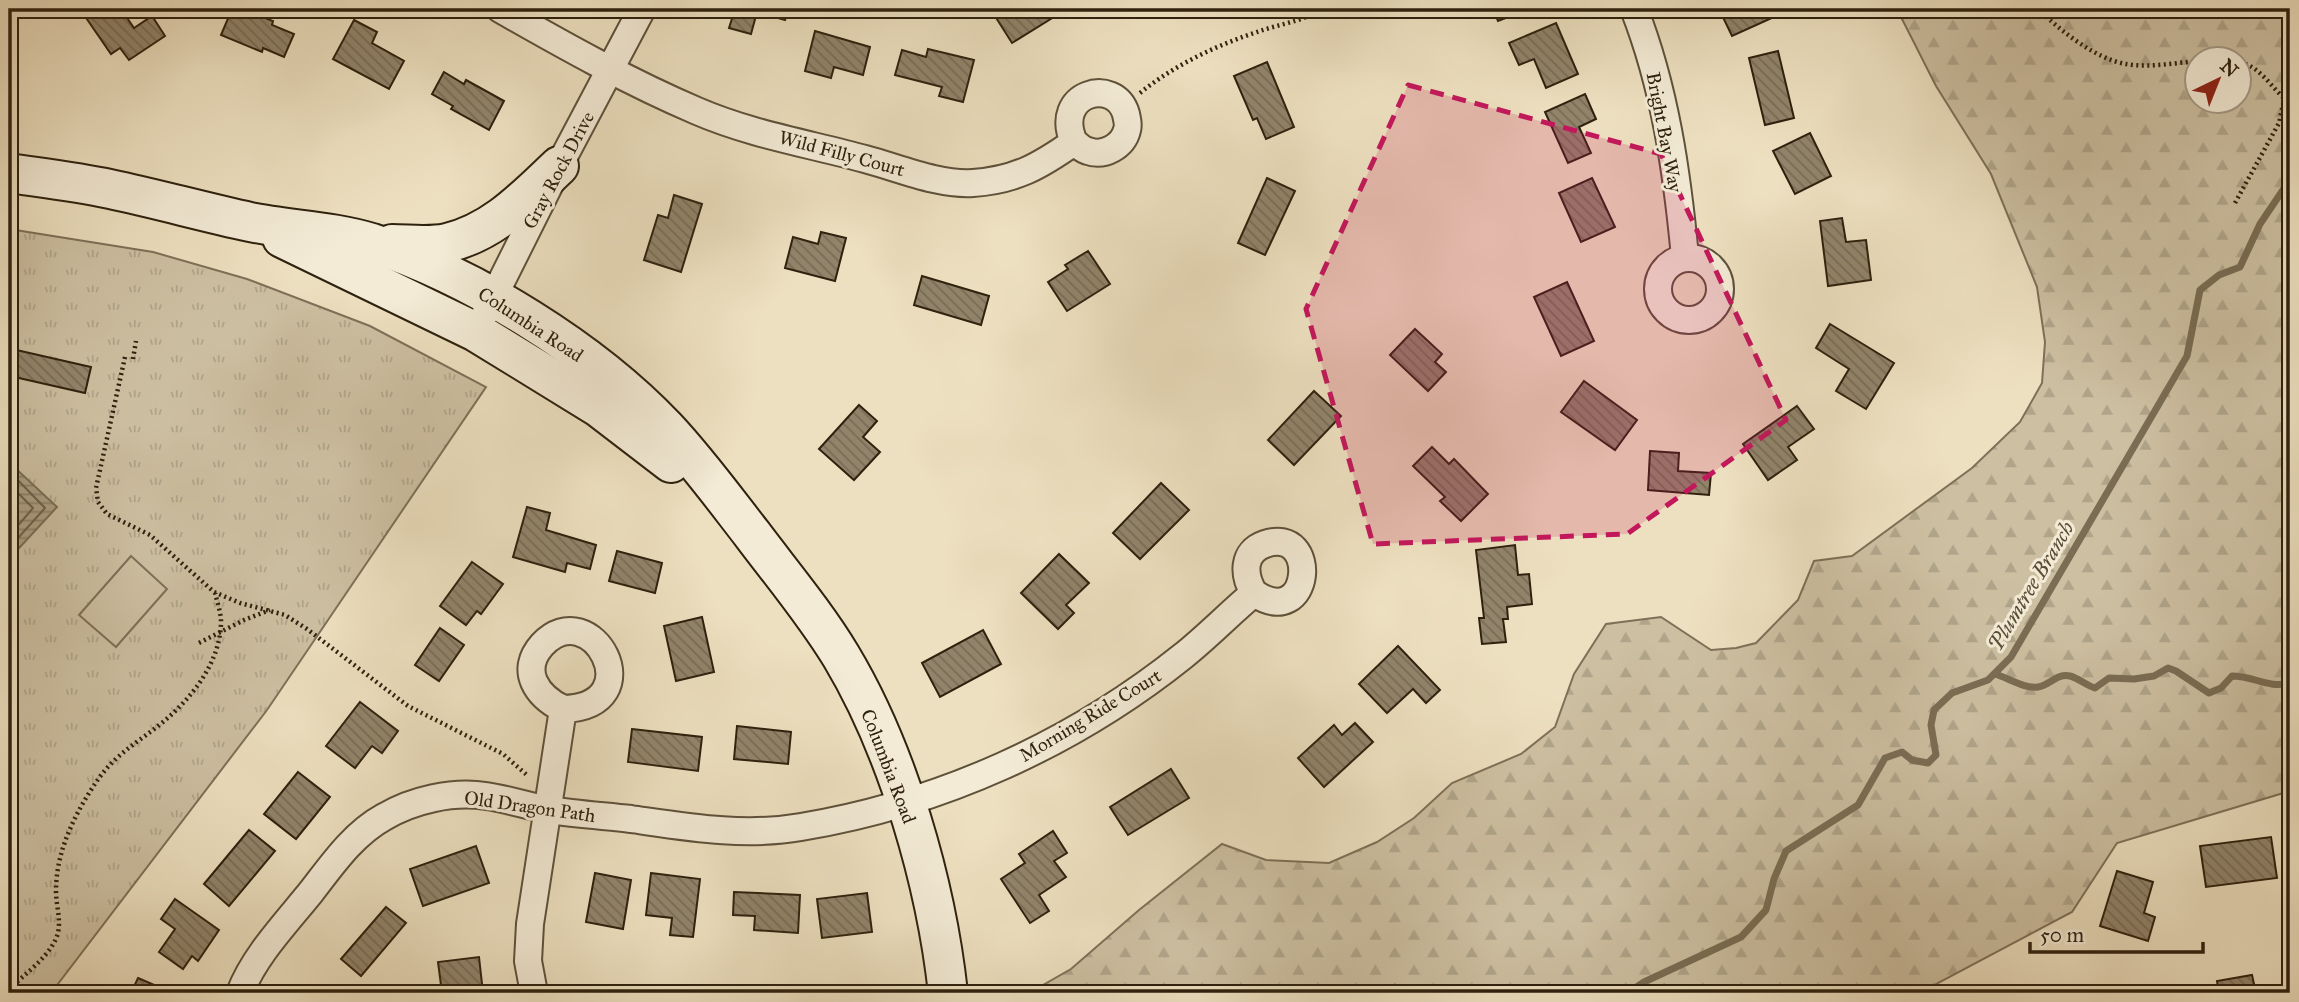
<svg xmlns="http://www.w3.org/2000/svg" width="2299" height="1002" viewBox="0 0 2299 1002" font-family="'IM FELL Great Primer',serif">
<defs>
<pattern id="forest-firs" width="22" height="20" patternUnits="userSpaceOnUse" patternTransform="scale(1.75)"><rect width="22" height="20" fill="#cdc0a2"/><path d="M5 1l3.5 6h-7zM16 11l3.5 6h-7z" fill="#b0a58a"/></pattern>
<pattern id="park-tufts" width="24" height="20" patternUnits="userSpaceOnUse" patternTransform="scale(1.75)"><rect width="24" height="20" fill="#cdc0a2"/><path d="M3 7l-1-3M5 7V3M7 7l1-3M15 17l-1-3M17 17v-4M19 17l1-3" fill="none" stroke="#b0a58a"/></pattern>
<pattern id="water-rules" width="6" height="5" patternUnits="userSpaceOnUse" patternTransform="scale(1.75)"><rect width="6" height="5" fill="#ac9f83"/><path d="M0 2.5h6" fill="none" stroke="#8c816a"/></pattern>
<pattern id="building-back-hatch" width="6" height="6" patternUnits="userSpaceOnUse" patternTransform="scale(1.75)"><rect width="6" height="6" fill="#91846b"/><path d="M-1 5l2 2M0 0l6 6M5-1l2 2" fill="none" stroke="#776c56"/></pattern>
</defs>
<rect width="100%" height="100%" fill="#ede0c0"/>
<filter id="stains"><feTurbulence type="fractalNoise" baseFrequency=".00286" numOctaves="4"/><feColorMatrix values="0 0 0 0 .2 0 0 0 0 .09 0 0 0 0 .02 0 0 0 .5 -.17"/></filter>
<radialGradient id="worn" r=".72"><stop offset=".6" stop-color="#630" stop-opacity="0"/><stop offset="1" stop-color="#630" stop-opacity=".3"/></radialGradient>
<path fill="url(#forest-firs)" stroke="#7e7058" stroke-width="2" fill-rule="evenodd" d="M1895,9H2290V791L2117,843L2072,912L1936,984L1925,993H1029L1071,969L1139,910L1222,844L1266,860L1329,863L1377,842L1414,818L1452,783L1521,754L1555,727L1574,674L1606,624L1661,617L1711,650L1736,648L1756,643L1798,600L1814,561L1852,556L1972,468L2020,422L2042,383L2045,342L2037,287L1991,174L1936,86L1901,17ZM2198,60H2240V102H2198Z"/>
<polygon fill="url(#park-tufts)" stroke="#7e7058" stroke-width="2" points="9,229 153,252 247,279 370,326 486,387 267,710 51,993 9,993"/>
<polygon fill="#cdc0a2" stroke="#7e7058" stroke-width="2" points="131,556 167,589 116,647 79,615"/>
<polygon fill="url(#water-rules)" stroke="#7a6d54" stroke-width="2" points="9,455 17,463 14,467 57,507 9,559"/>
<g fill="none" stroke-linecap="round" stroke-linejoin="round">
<g stroke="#6d6048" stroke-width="2">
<polyline points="9,471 45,508 9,548"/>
<polyline points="9,484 33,508 9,536"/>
</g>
<g stroke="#7a6d54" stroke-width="7">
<path d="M1995,674C2008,678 2025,689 2038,687C2050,685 2057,673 2070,676C2078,678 2086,685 2095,688L2109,678L2134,679L2154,676L2168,668L2176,671L2209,693L2221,688L2232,676C2254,676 2269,689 2290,683"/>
<polyline points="1628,993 1644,982 1741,937 1766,910 1774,879 1786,851 1858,805 1885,758 1902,752 1912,760 1928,763 1936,755 1931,725 1934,710 1952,693 1988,680 2011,657 2187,356 2200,290 2219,275 2240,267 2260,224 2287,184 2290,162"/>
</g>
</g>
<g fill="url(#building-back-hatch)" stroke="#2e210e" stroke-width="2">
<polygon points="80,9 121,9 134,28 152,16 165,36 129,60 120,48 111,54"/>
<polygon points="232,9 242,9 273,21 272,25 294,34 284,57 263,48 262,52 221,35"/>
<polygon points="735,9 789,9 785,20 757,12 751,34 729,28"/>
<polygon points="1007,9 1060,9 1062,12 1012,43 995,16"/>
<polygon points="1493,9 1530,9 1498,21"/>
<polygon points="1719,9 1770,9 1774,17 1732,36"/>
<polygon points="354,20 377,32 372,43 404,61 389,89 333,59"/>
<polygon points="1556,23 1578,74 1546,88 1534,59 1519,65 1509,43"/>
<polygon points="815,31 870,47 863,75 834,67 831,78 805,71"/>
<polygon points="928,49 974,60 963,102 939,96 942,87 895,75 902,50 926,57"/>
<polygon points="1778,51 1794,118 1765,125 1749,58"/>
<polygon points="1267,62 1294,127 1266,139 1257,118 1253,120 1234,76"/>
<polygon points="444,72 464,84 466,80 504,101 489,130 451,109 453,106 432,94"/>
<polygon points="1585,94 1596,119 1579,127 1591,153 1568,163 1545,112"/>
<polygon points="1810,133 1831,176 1795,194 1773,151"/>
<polygon points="1267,178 1295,191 1265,255 1238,243"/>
<polygon points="1592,178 1615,227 1581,242 1559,193"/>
<polygon points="674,195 702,204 681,272 644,260 658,215 668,218"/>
<polygon points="1842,218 1846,242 1866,240 1871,280 1828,286 1820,221"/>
<polygon points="821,232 846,238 835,281 785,268 793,237 818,244"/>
<polygon points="1088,251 1110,284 1067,311 1048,282 1068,269 1065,265"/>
<polygon points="922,276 989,296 981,325 914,305"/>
<polygon points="1567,282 1594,341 1561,356 1534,297"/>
<polygon points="1830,324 1894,363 1866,409 1836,391 1849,369 1816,348"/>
<polygon points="1415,329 1442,354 1435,362 1446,372 1428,391 1390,355"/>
<polygon points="12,349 91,367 85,393 10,376 9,380 9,357"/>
<polygon points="1584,381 1637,420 1615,450 1561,412"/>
<polygon points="1314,391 1341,416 1294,465 1268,440"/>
<polygon points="859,405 877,421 863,437 880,452 854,480 819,449"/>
<polygon points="1797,406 1814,429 1788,447 1797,460 1768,480 1743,444"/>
<polygon points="1432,447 1449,464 1454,459 1488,494 1461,521 1440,501 1445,497 1413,466"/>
<polygon points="1650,451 1679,453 1678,471 1711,473 1709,495 1648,490"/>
<polygon points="1161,483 1189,510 1140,559 1113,533"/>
<polygon points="527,507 550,513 546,530 596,545 590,569 567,563 565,572 513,557"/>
<polygon points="1515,545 1518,575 1529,574 1532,604 1507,607 1508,619 1503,619 1506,642 1482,644 1479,618 1484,618 1476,550"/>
<polygon points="617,551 662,563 655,593 609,581"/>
<polygon points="1059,554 1089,583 1066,605 1074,613 1058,629 1021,593"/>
<polygon points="472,562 503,584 481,614 477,611 466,625 440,606"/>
<polygon points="702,617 714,672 676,681 664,626"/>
<polygon points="440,628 464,645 439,681 415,665"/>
<polygon points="983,630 1001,664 940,697 922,663"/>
<polygon points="1398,646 1440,690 1426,703 1413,689 1387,713 1359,684"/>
<polygon points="360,702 398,731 382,753 372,746 355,768 326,746"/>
<polygon points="1355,723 1373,742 1324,787 1298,758 1334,725 1342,735"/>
<polygon points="737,726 791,732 788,764 734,759"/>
<polygon points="632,729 702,737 698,771 628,762"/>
<polygon points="1171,769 1189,798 1128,835 1110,807"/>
<polygon points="298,772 330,797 296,839 264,814"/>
<polygon points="249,830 275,851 229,906 204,884"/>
<polygon points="1053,831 1067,853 1054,861 1066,877 1039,895 1049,911 1030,923 1001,879 1025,863 1019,854"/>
<polygon points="2271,837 2277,878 2206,887 2200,846"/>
<polygon points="476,846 489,883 423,906 410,869"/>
<polygon points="2117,871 2153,882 2144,913 2155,917 2148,941 2100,926"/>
<polygon points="595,873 631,880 623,929 586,922"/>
<polygon points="651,873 700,879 693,937 670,935 672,918 646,915"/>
<polygon points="734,892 800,895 798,933 754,930 755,916 733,915"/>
<polygon points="867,893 872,932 822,938 817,899"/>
<polygon points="175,899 219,930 198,961 192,956 183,969 159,952 175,929 161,919"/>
<polygon points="386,907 406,923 361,976 341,959"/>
<polygon points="479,957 483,993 442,993 438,962"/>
<polygon points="2252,975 2256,993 2219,993 2217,981"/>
<polygon points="138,978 166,990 165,993 131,993"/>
</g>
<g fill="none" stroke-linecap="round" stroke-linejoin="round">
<defs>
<g id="street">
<path d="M500,9C563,45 629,82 697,111C750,134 810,144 865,159C899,168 938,185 973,183C1016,180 1040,166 1074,142C1078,145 1083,150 1088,151C1104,157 1123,146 1127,130C1129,124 1127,120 1126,114C1115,76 1052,93 1074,142"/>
<path d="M1634,9C1665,88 1677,172 1685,257"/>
<circle cx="1689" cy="289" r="31"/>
<polyline points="486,312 559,166 642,9"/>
<path d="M240,993C254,956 286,923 311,892C332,865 353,834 384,817C413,800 452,791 486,796C507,799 528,806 549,810C576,814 604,816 631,819C687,827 744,837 801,827C940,804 1073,744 1183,656C1208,636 1230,613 1254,593C1243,575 1242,552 1265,544C1320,525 1312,632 1254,593"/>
<path d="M534,993L528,961L530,924L563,709C654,706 591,592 542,645C519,671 537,696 563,709"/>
</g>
<g id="secondary">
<path d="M9,173C43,178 77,182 110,189C157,199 204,212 250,222C290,230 333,231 372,243C474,277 592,350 666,428C697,461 724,498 752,534C782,574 815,613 841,656C898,751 936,883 948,993"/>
<polyline points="282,238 476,332 598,407 671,463"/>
<path d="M392,244C409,244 429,247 447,243C494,232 525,198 559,166"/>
</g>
</defs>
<use href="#street" stroke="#5e513a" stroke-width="30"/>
<use href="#secondary" stroke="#2e210e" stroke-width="42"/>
<g stroke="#2e210e" stroke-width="4.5" stroke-dasharray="2 3.5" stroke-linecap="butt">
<path d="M2038,9C2060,30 2095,59 2126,64C2149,68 2174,63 2198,61"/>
<polyline points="2209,60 2224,57 2232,60"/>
<path d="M2240,62C2263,68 2272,90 2290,103"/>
<path d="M1140,93C1176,64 1217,45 1260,31C1280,24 1304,21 1322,9"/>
<polyline points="2235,203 2279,123 2290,72"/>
<polyline points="125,357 96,488 98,502 107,514 150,535 214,592 240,603 285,615 307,629 408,706 503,754 528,776"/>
<polyline points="133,359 136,341"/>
<polyline points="199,643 244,620 270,610"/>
<path d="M9,989C24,975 52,955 58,933C61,918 56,906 56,891C56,850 76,811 99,778C117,753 140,741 163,722C193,697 222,660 221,619C220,610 217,601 215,593"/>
</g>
<use href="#street" stroke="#f3ebd6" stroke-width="26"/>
<use href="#secondary" stroke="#f3ebd6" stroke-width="38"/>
</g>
<path fill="#c2185b" fill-opacity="0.2" stroke="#c2185b" stroke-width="5" stroke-dasharray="14 9" stroke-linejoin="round" d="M1408,85L1661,154L1786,420L1627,534L1373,544L1306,309Z"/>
<g text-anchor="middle" stroke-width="6" stroke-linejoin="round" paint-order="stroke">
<g font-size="19" fill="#2e210e" stroke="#f3ebd6">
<text transform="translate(1665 132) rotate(79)" y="7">Bright Bay Way</text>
<text transform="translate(842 153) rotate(15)" y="7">Wild Filly Court</text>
<text transform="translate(558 170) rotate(-62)" y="7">Gray Rock Drive</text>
<text transform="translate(531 324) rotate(33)" y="7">Columbia Road</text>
<text transform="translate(1090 715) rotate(-31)" y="7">Morning Ride Court</text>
<text transform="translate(889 766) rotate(69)" y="7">Columbia Road</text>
<text transform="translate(530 806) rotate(8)" y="7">Old Dragon Path</text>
</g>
<g font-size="21" font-style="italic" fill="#5a4d37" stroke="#f3ebd6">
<text transform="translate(2031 586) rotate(-59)" y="7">Plumtree Branch</text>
</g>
</g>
<rect width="2299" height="1002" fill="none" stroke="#ede0c0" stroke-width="35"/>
<rect x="10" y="10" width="2278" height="981" fill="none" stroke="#2e210e" stroke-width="3.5"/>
<rect x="18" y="18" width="2264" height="967" fill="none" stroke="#2e210e" stroke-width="2"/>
<g transform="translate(2218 80) rotate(43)"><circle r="33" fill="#f3ebd6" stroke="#a49a86" stroke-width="2"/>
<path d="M0-5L12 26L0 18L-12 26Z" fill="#8f2418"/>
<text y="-10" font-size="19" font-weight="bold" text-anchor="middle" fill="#2e210e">N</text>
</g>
<path d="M2030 942v10h173v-10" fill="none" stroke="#2e210e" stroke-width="3.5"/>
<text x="2040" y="942" font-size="21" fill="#2e210e" stroke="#f3ebd6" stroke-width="5" paint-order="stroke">50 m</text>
<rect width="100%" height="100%" filter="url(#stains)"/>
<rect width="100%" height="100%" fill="url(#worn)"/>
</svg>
